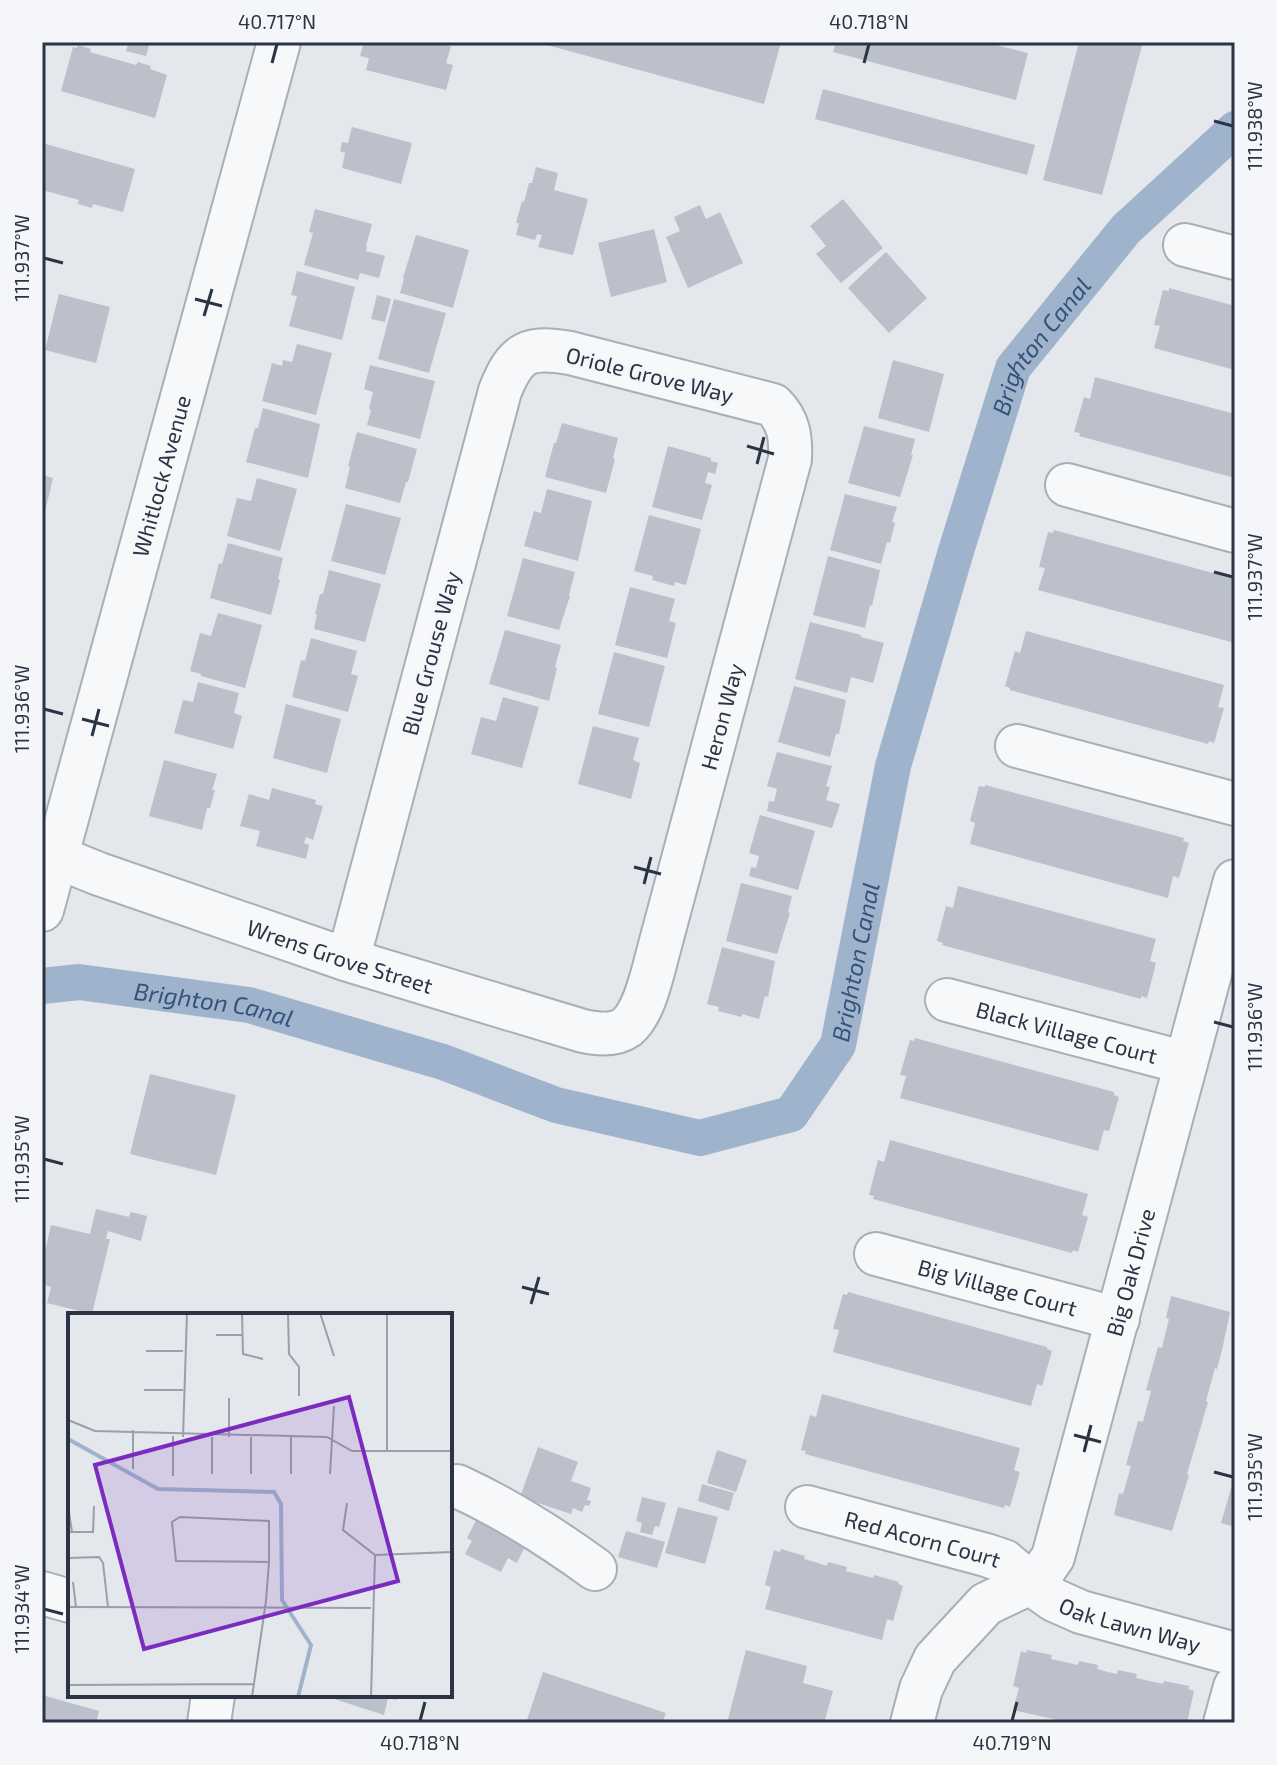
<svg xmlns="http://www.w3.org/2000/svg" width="1277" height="1765" viewBox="0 0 1277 1765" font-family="'Exo 2',sans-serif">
  <rect width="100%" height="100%" fill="#e4e7ec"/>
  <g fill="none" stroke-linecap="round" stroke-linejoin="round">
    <path stroke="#9fb4cc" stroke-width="36" id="s1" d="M42 986 79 982 249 1005 443 1062 556 1105 700 1138 791 1114 838 1045 893 766 956 551 1013 368 1126 229 1235 129"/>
  </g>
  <path fill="#bbc0ca" d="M129 42H150L146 56 126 51Z
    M364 42H434L451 46 446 63 453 65 446 90 366 70 369 58 360 56Z
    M536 42H781L764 104Z
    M836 42H984L1028 53 1016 100 833 52Z
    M1079 42H1143L1102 195 1043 180Z
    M78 45 91 49 90 52 136 65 138 62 151 66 150 69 167 75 155 118 61 91 73 47 77 48Z
    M823 89 1035 145 1027 175 815 119Z
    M352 127 412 143 401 184 342 168 345 153 340 151 342 142 348 143Z
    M42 143 135 169 123 212 93 204 92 208 78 204 79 200 42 190Z
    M536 167 558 173 554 190 588 199 573 255 538 247 542 235 537 234 535 240 516 235 519 223H516L522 201 524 202 529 183H532Z
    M843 199 883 248 841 283 816 254 826 246 810 226Z
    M700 205 706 219 720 212 743 263 688 288 666 237 680 231 674 217Z
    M315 209 372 224 366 246 367 247 366 251 385 256 379 278 360 273 358 280 304 265 313 233 309 232Z
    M654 229 667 282 611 297 598 243Z
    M416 235 469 250 453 308 400 293 404 279 403 278Z
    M886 252 927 298 889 333 848 288Z
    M297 271 355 287 342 340 289 326 297 296 291 295Z
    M1169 288 1235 306V370L1154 348 1160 326 1154 325 1163 290 1169 291Z
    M59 294 110 307 96 363 45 350Z
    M377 295 391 299 385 322 371 319Z
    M394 299 446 313 429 373 378 359Z
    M297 344 332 353 316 415 262 401 272 363 282 366 283 360 292 362Z
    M893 360 944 374 929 432 878 418Z
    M370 365 435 381 420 439 367 425 371 410 369 409 373 392 364 389Z
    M1095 377 1235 414V478L1079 436 1080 433 1074 432 1084 397 1090 399Z
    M263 408 320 424 308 478 246 462 255 428H258Z
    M562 423 618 438 613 458 615 459 606 493 545 477 554 443H556Z
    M864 426 915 439 911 455H913L900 497 848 483Z
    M357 432 417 449 408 482H406L400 503 345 488 350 467 348 466Z
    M668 446 711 458V461L718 463 715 474 708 472 705 483 712 485 702 520 652 507Z
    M42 475 53 478 43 520H42Z
    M257 478 297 489 280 551 227 536 237 498 251 501Z
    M547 489 592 501 578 561 524 546 534 511 541 513Z
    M845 494 897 507 892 522 895 523 890 543 887 542 881 564 830 550Z
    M346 504 401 518 385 575 331 561Z
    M649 515 701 529 686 585 675 582 674 586 652 580 653 576 634 571Z
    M1054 530 1235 579V643L1038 590 1045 568 1039 567 1048 532 1053 533Z
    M228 543 283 558 278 579 280 580 271 615 210 598 219 563 222 564Z
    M828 556 880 570 872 606 870 605 865 628 813 615Z
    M523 558 575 572 569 595 570 596 559 630 507 616Z
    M329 570 381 584 365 642 314 629 317 614H315L320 594H323Z
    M630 587 675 599 669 621 676 623 667 658 615 645Z
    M218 613 262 625 245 688 201 676V674L190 671 200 633 211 636Z
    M810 622 861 635V637L884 643 873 683 851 677 847 693 795 679Z
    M505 630 561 645 555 667 557 668 549 701 489 684Z
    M1026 631 1224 685 1218 707 1224 708 1214 743 1209 741 1208 744 1010 690V688L1005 686 1015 651 1020 653Z
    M311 638 357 651 351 674 358 676 348 712 292 697 301 660 305 661Z
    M614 652 665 666 649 727 598 714Z
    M198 682 239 693 234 713 242 716 233 749 174 733 183 700 193 702Z
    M794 686 846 700 839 734H836L830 757 778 742Z
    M503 697 539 707 522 768 471 754 481 717 496 721Z
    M286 704 341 719 327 773 273 758Z
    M593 726 639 738 633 760 640 763 631 799 578 784Z
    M777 752 832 766 826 786 830 787 826 800 840 804 832 828 767 811 769 801 774 802 777 789 767 786Z
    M164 760 217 774 212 790H215L210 808H207L202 830 149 816Z
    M985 785 1184 838 1183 841 1189 843 1179 878 1173 876 1168 898 970 844 975 823 970 821 979 786 985 787Z
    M272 788 316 800 315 804 323 806 313 840 306 837 304 843 309 845 306 859 256 846 260 831 240 826 249 794 269 800Z
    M760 815 815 831 798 890 749 876 751 867 756 868 759 856 749 853Z
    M741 883 792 896 788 912 790 913 777 954 726 941Z
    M958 886 1156 939 1150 961 1156 963 1147 998 1141 996V999L942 945 943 943 937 941 946 906 953 908Z
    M722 947 775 961 768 997 765 996 759 1019 742 1014V1017L718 1011 719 1007 707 1004Z
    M915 1038 1114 1092V1095L1119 1097 1109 1131 1104 1130 1098 1151 900 1098 906 1076 900 1075 910 1040 914 1041Z
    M150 1074 236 1095 216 1175 130 1154Z
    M890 1140 1088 1194 1082 1215 1088 1217 1078 1252 1073 1250 1072 1253 873 1199 874 1196 869 1195 878 1160 884 1162Z
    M96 1209 129 1217 131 1212 147 1216 141 1241 108 1231 106 1239H110L92 1314 47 1303 51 1287 42 1284V1264L51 1225 90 1234Z
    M848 1292 1047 1347V1349L1052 1351 1042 1386 1037 1384 1031 1406 833 1352 839 1330 833 1329 843 1294 847 1295Z
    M1171 1296 1230 1312 1222 1350 1217 1369 1215 1368 1206 1401 1208 1402 1187 1474 1189 1475 1172 1531 1114 1515 1119 1493 1123 1494 1131 1466 1126 1465 1138 1421 1143 1422 1151 1391 1146 1390 1158 1347 1162 1348 1165 1335 1169 1319 1166 1318Z
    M822 1394 1020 1448 1014 1470 1020 1472 1010 1507 1005 1505 1004 1508 805 1454 806 1451 801 1450 810 1415 816 1417Z
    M538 1447 578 1462 571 1481 591 1488 587 1500 591 1501 589 1506 585 1505 582 1512 573 1508 571 1514 520 1497Z
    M717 1450 747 1460 736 1492 707 1483Z
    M1234 1478H1235V1527L1221 1523Z
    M702 1484 734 1493 729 1511 698 1501Z
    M642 1497 666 1503 659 1527 655 1526 652 1535 640 1532 642 1523 636 1521Z
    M678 1507 718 1517 705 1564 665 1553Z
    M481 1511 530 1536 517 1563 508 1558 501 1572 465 1554 472 1541 467 1538Z
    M626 1531 665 1542 657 1568 618 1557Z
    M781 1549 805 1556 804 1559 818 1563 827 1566 828 1562 847 1567 846 1571 873 1578 874 1575 899 1582 898 1584 903 1586 893 1621 887 1619 882 1640 765 1609 771 1587 765 1585 774 1550 780 1552Z
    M746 1650 807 1666 803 1683 833 1691 824 1723H727Z
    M1027 1650 1052 1655 1051 1659 1078 1665 1079 1661 1098 1665 1097 1669 1108 1672 1117 1674 1118 1670 1137 1674 1136 1678 1163 1684 1164 1681 1189 1686 1188 1689 1194 1691 1187 1723H1071L1013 1710 1019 1688 1013 1686 1021 1651 1026 1653Z
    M543 1672 666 1713 662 1723H526Z
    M42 1695 99 1711 96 1723H42Z
    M397 1695 396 1700 388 1698 384 1715 325 1696Z"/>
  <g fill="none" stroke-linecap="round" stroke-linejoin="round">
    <defs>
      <g id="minor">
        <path d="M1185 245 1235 258"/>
        <path d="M1067 485 1235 531"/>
        <path d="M1017 746 1235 804"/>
        <path id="s2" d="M42 851 99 874 348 960 583 1031C597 1034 615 1036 627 1027 645 1012 653 971 659 949L790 459C791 437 789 421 773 405L570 353C528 346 516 351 500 391L348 960"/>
        <path id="s3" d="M42 910 279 42"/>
        <path id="s4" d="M947 1000 1186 1063"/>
        <path id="s5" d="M876 1254 1118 1319"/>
        <path d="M450 1487 457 1486C507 1509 551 1537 595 1569"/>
        <path id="s6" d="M807 1507 986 1555 1004 1561 1030 1583 1054 1600 1081 1612 1235 1654"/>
        <path d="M42 1593 70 1601"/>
        <path d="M209 1723 213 1695"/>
        <path id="s7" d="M912 1723 921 1689 935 1659 986 1604 1030 1583 1046 1567 1053 1557 1235 881"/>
        <path d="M1225 1723 1235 1687"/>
      </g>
    </defs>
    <use href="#minor" stroke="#a9aeb7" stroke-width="46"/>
    <use href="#minor" stroke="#f7f8fa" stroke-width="42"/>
  </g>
  <path fill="none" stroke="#2b3445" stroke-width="3" d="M272 63 277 44M864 63 869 44M1214 121 1233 126M44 258 63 263M195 299 222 306M204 316 212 289M747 446 774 454M757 464 764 437M1214 572 1233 577M44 709 63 714M82 719 109 726M92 736 99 709M634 867 661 874M644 884 651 857M1214 1022 1233 1027M44 1159 63 1164M522 1287 549 1294M531 1304 539 1277M1074 1435 1101 1442M1084 1452 1091 1425M1214 1472 1233 1477M44 1609 63 1614M420 1721 425 1702M1012 1721 1017 1702"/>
  <g text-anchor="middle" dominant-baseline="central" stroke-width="6" stroke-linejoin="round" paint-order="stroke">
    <g font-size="22" fill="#2b3445" stroke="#f4f6f9">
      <text transform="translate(650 374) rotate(14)">Oriole Grove Way</text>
      <text stroke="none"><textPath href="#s3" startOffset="450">Whitlock Avenue</textPath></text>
      <text transform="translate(430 653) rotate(-75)">Blue Grouse Way</text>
      <text stroke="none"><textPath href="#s2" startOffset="942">Heron Way</textPath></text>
      <text stroke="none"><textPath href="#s2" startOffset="316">Wrens Grove Street</textPath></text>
      <text stroke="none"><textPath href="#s4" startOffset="124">Black Village Court</textPath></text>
      <text stroke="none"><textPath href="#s7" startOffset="522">Big Oak Drive</textPath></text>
      <text stroke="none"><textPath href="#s5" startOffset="126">Big Village Court</textPath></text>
      <text stroke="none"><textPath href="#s6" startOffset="120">Red Acorn Court</textPath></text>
      <text stroke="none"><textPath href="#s6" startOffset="348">Oak Lawn Way</textPath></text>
    </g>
    <g font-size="24" font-style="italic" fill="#34527a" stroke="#f4f6f9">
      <text stroke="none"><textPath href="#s1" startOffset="1590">Brighton Canal</textPath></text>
      <text stroke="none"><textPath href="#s1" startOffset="942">Brighton Canal</textPath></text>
      <text stroke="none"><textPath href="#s1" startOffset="174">Brighton Canal</textPath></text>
    </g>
  </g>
  <g transform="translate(68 1313)">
    <rect width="384" height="384" fill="#e4e7ec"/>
    <path fill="none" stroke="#9fb4cc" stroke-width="4" d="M0 126 90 176 206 179 213 191 214 287 243 332 230 384"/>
    <path fill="none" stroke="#9a9fa9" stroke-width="2" d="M174 0 175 41 195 46M220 0 221 41 231 54V83M252 0 266 43M148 22H174M78 38H115M76 77H115M0 107 27 118 259 124 284 138H384M65 117V156M115 124 119 0M144 124V161M161 124V85M183 124V161M319 138V0M223 161V124M262 161 266 93M105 163V123M279 190 275 217 307 242M0 193 4 219M0 219H25L26 193M307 242 384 239M0 245 31 244 35 250 40 294M5 269 8 294M0 294 303 295M0 372 186 371M184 384 198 288 201 249V208L112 204 104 209 108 248 201 249M303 384 307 242"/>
    <path fill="#7b2cbf" fill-opacity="0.15" stroke="#7b2cbf" stroke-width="4" d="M281 84 330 268 76 336 27 152Z"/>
    <rect width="384" height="384" fill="none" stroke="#2b3445" stroke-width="4"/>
  </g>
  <rect width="1277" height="1765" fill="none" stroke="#f4f6f9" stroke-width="88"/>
  <rect x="44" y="44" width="1189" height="1677" fill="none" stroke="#2b3445" stroke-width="3"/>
  <g font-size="20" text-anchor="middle" fill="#2b3445">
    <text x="277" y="29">40.717°N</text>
    <text x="869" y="29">40.718°N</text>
    <text transform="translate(1255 126) rotate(-90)" y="7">111.938°W</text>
    <text transform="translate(22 258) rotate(-90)" y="7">111.937°W</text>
    <text transform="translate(1255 577) rotate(-90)" y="7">111.937°W</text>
    <text transform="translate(22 709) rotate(-90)" y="7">111.936°W</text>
    <text transform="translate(1255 1027) rotate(-90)" y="7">111.936°W</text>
    <text transform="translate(22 1159) rotate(-90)" y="7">111.935°W</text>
    <text transform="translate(1255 1477) rotate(-90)" y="7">111.935°W</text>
    <text transform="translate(22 1609) rotate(-90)" y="7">111.934°W</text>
    <text x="420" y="1750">40.718°N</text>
    <text x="1012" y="1750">40.719°N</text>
  </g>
</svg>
